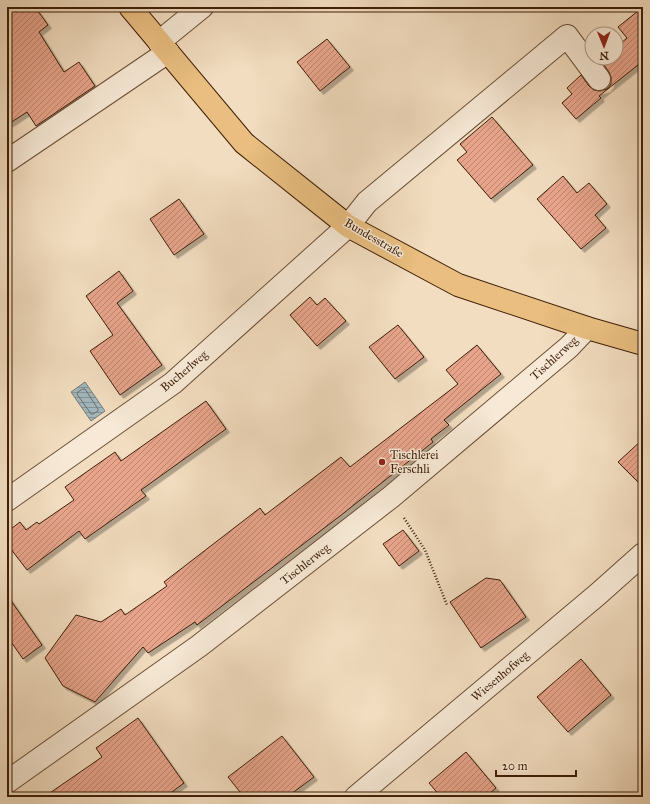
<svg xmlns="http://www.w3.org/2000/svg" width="650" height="804" viewBox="0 0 650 804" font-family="'IM FELL Great Primer',serif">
  <defs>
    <pattern id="water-rules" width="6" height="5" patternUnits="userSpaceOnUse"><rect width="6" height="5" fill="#a1b8be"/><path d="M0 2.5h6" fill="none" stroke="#859598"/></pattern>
    <pattern id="building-hatch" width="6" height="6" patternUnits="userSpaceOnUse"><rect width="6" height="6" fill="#e7a48b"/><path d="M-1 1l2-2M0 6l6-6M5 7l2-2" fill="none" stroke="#bd8570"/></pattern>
    <filter id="shadow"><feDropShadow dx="3.5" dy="3.5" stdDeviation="0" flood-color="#0004"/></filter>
  </defs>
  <rect width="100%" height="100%" fill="#f2ddc0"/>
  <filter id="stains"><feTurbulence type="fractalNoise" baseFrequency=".005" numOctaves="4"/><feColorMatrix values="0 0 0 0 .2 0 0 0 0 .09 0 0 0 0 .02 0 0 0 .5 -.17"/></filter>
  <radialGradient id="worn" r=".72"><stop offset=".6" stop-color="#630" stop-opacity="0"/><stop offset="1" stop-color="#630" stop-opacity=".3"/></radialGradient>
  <path fill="url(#water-rules)" stroke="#797b75" d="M85 382 105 411 91 421 71 392Z"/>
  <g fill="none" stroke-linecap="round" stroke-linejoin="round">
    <path stroke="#706c63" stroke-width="1" d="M83 389H85L98 409V411L93 414H91L77 394 78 392Z"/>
  </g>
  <path fill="url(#building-hatch)" stroke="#3e1f08" filter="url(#shadow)" d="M17 7H35L48 25 39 32 64 72 79 62 95 86 36 126 27 112 7 125V14Z
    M643 7V61L599 96 601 98 576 119 562 103 572 94 567 88 581 75 589 86 594 90 600 91 607 89 611 84V77L609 72 599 58H616V47L627 38 618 27Z
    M327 39 350 67 320 91 297 62Z
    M492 117 533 165 491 199 457 160 467 152 460 144Z
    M563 176 577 193 589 183 607 204 595 215 606 228 581 249 537 199Z
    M179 199 204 234 174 255 150 219Z
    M119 271 133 291 117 303 162 365 120 395 90 351 113 335 86 296Z
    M310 297 317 305 325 298 346 321 317 346 290 315Z
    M398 325 424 357 395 379 369 347Z
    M477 345 501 374 444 420 449 425 431 439 433 442 340 516 197 625 195 622 148 653 143 647 95 702 63 686 45 658 76 615 101 622 121 609 125 615 167 586 164 582 260 508 265 515 341 457 350 467 458 384 446 370Z
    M206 401 226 429 141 490 146 496 85 539 79 531 27 570 7 544V532L20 522 26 530 37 522 39 524 74 500 65 487 115 452 121 461Z
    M643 439V487L618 462Z
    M403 530 419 551 399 566 383 544Z
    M486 578 500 580 526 617 481 648 450 602Z
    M7 595 42 645 23 659 7 636Z
    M581 659 611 695 568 732 537 697Z
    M138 718 184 783 165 797H44L102 757 96 748Z
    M282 736 314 777 287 797H244L228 777Z
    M466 752 496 788 485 797H441L429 783Z"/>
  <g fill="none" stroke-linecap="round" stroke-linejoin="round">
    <defs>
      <path id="minor" d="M159 42 202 7
        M7 161 168 52
        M7 500 173 383 348 226 367 202 567 36 599 79
        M7 782 199 646 391 497 569 347 587 328
        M356 797 597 595 643 554"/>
      <path id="major" d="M130 7 244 143 348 226 458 285 587 328 643 344"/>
    </defs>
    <use href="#minor" stroke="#6b4e36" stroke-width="24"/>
    <use href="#major" stroke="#3e1f08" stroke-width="24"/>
    <path stroke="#3e1f08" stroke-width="2.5" stroke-dasharray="1 2" stroke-linecap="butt" d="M404 518 425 550 447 605"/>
    <use href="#minor" stroke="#f7e9d6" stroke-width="22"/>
    <use href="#major" stroke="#e9be80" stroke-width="22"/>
  </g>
  <circle fill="#8f2418" stroke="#f7e9d6" stroke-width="1.5" cx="382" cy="462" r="4"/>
  <g text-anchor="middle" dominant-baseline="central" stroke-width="3" stroke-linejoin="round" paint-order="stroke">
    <g font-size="12" fill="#3e1f08" stroke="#f7e9d6">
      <text transform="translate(374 238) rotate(30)">Bundesstraße</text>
      <text transform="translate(554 358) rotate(-42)">Tischlerweg</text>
      <text transform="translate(184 371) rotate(-40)">Bucherlweg</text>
      <text transform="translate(305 564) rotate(-38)">Tischlerweg</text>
      <text transform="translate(500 676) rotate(-40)">Wiesenhofweg</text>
    </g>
    <g font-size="12" fill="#3e1f08" stroke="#f7e9d6" text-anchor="start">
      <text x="390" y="455">Tischlerei<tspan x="390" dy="14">Ferschli</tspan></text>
    </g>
  </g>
  <rect width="650" height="804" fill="none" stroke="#f2ddc0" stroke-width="24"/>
  <rect x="8" y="8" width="634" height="788" fill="none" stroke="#3e1f08" stroke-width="2"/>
  <rect x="12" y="12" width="626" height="780" fill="none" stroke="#3e1f08"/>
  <g transform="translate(604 46) rotate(179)"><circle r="19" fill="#f7e9d6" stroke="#ad9884"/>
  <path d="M0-3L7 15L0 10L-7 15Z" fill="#8f2418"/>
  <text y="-6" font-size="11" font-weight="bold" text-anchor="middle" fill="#3e1f08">N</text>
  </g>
  <path d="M496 770v6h80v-6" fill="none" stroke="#3e1f08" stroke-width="2"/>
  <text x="502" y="770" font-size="12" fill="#3e1f08" stroke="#f7e9d6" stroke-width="3" paint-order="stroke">20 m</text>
  <rect width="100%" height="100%" filter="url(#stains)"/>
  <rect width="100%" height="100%" fill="url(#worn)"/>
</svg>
